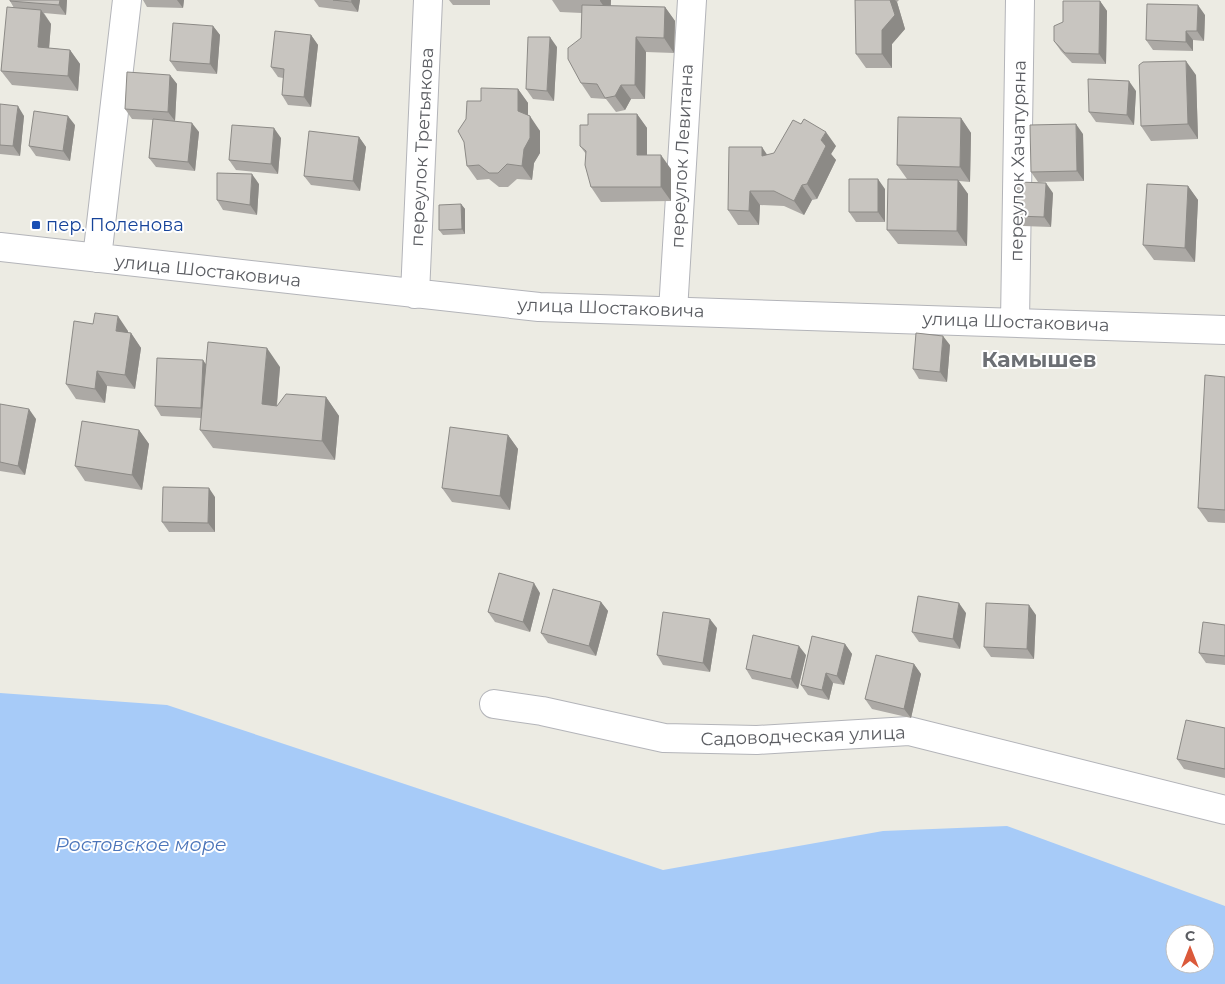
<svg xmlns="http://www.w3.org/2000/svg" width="1225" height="984" viewBox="0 0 1225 984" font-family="Montserrat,sans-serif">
  <rect width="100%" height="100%" fill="#ecebe3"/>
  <path fill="#a7cbf8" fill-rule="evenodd" d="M0 693 167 705 663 870 883 831 1007 826 1225 906V984H0ZM1175 934H1205V964H1175Z"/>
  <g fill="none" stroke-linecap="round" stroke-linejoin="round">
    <defs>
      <path id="minor" d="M0 247 539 307 1225 330
        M97 258 127 0
        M415 294 428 0
        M673 311 692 0
        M1015 322 1020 0
        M494 704 542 711 664 738 757 740 909 731 1225 810"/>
    </defs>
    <use href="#minor" stroke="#b3b4b9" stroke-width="30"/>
    <use href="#minor" stroke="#fff" stroke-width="28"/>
  </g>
  <path fill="#aca9a5" d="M10 0H67L66 15 44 13 51 24 49 48 70 50 80 64 78 91 12 85 1 71 14 8 10 1Z
    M143 0H184L183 8 147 7Z
    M314 0H360L358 12 319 7Z
    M449 0H490V5H453Z
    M552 0H611V6L665 7 675 21 674 53 646 52 645 99H631L625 110 616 112 606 99 591 98 581 83 582 13 560 12Z
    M855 0H899L897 2 905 29 892 44V68H866L856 54Z
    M1100 1 1107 11 1106 64 1072 63 1061 51 1054 41Z
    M1205 15 1204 41 1193 40V51L1153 50 1146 40Z
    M213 26 220 35 217 74 177 71 170 61Z
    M311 35 318 45 311 107 288 105 282 95 283 78 278 77 271 67Z
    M557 47 554 101 533 99 526 89Z
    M170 75 177 84 175 121 199 132 195 171 156 167 149 158 153 120 132 119 125 109Z
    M1196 75 1198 139 1151 141 1141 126Z
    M518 89 528 103V116L540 131V153L534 163 532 180 517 179 508 187H499L489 179 477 180 467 166 481 101Z
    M1136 91 1134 125 1096 122 1089 112Z
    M0 104 24 116 20 156 0 154Z
    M637 114 647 128V155L671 169V201L601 202 591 187 586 154 580 146 588 125Z
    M961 118 971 133 970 182 959 181 968 194 967 246 898 244 887 230 907 179 897 165Z
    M75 125 70 161 36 156 29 146Z
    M1083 134 1084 181 1038 182 1031 172Z
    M359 137 366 147 360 191 311 185 304 176Z
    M281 138 278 174 236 170 229 160Z
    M836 146 831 154 836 160 817 199 812 200 804 215 784 206 760 205 759 225H738L728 210 767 155Z
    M259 184 257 215 223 210 217 200Z
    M1188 186 1198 200 1195 262 1154 260 1143 245Z
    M885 189V222H856L849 212Z
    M1053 193 1051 227 1023 226 1016 216Z
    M461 204 465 209V234L443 235 439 230Z
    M93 324 128 331V333H131L141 348 135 389 107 386 105 403 76 399 66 384Z
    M950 345 947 382 919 379 913 369Z
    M206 364 280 367 277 406 326 397 339 416 335 460 213 448 200 430 201 418 161 416 155 406Z
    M1225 377V523L1208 522 1198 508Z
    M0 404 36 419 25 475 0 471Z
    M139 430 149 444 142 490 85 481 75 466Z
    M508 435 518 449 510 510 452 502 442 488Z
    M215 497V532H169L162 522Z
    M540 593 530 632 495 622 488 612Z
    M601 602 608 611 596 656 548 643 541 633Z
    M966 613 960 649 919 642 912 632Z
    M1036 615 1034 659 991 657 984 647Z
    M1225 625V665L1206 663 1199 653Z
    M717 628 710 672 663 665 657 655Z
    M845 644 852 654 844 685 833 683 829 700 808 695 801 685Z
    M806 655 798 689 752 679 746 669Z
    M914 664 921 674 911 718 872 709 865 699Z
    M1225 728V778L1184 769 1177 759Z"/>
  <path fill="#8c8a86" d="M60 0H67L66 15 59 5Z
    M177 0H184L183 8Z
    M352 0H360L358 12 351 2Z
    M600 0H611L610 15 600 1Z
    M890 0H895L897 2 905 29 892 44V68L882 54V30Z
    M1100 1 1107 11 1106 64 1099 54Z
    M1198 5 1205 15 1204 41 1197 31Z
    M665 7 675 21 674 53 664 38Z
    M41 10 51 24 48 61 38 47Z
    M213 26 220 35 217 74 210 64Z
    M1186 31 1193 40V51L1186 42Z
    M311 35 318 45 311 107 304 97Z
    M550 37 557 47 554 101 547 91Z
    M636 37 646 52 645 99 635 85Z
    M70 50 80 64 78 91 68 76Z
    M1186 61 1196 75 1198 139 1188 124Z
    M170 75 177 84 175 121 168 112Z
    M1129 81 1136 91 1134 125 1127 115Z
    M621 85 631 99 625 110 615 96Z
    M518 89 528 103V126L518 111Z
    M18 106 24 116 20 156 13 146Z
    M637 114 647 128V169L637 155Z
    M68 116 75 125 70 161 63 151Z
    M530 116 540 131V153L534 163 532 180 522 166 524 149Z
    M961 118 971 133 970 182 960 167Z
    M192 123 199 132 195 171 188 162Z
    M1076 124 1083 134 1084 181 1077 171Z
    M274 128 281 138 278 174 271 164Z
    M826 132 836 146 831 154 836 160 817 199 807 184 821 140Z
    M359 137 366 147 360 191 353 181Z
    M762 147 772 162 762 156Z
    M661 155 671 169V201L661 187Z
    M252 174 259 184 257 215 250 205Z
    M878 179 885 189V222L878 212Z
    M958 180 968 194 967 246 957 231Z
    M1046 183 1053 193 1051 227 1044 217Z
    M802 185 812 200 804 215 794 201Z
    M1188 186 1198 200 1195 262 1185 248Z
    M750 191 760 205 759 225 749 211Z
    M461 204 465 209V234L462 229Z
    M118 316 128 331 126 346 116 331Z
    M131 333 141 348 135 389 125 375Z
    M943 336 950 345 947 382 940 372Z
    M267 348 280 367 275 423 262 404Z
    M203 360 210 370 207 418 201 408Z
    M97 371 107 386 105 403 95 389Z
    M326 397 339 416 335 460 322 441Z
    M29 409 36 419 25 475 18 466Z
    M139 430 149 444 142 490 132 475Z
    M508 435 518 449 510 510 500 496Z
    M209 488 215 497V532L208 523Z
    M534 583 540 593 530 632 523 622Z
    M601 602 608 611 596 656 589 646Z
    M959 603 966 613 960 649 953 639Z
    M1029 605 1036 615 1034 659 1027 649Z
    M710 619 717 628 710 672 703 663Z
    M845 644 852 654 844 685 837 676Z
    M799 646 806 655 798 689 791 679Z
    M914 664 921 674 911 718 904 709Z
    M826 673 833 683 829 700 822 690Z"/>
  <path fill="#c8c5c0" stroke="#8c8a86" d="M10 0H60L59 5 10 1Z
    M333 0H352L351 2Z
    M855 0H890L895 15 882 30V54H856Z
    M1063 1H1100L1099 54 1065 53 1054 41V26L1063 22Z
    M1147 4 1198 5 1197 31H1186V42L1146 40Z
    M582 5 665 7 664 38 636 37 635 85H621L615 96 605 98 597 84 581 83 568 59V48L581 38Z
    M7 7 41 10 38 47 70 50 68 76 1 71Z
    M173 23 213 26 210 64 170 61Z
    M275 31 311 35 304 97 282 95 284 69 271 67Z
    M528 37H550L547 91 526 89Z
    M1186 61 1188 124 1141 126 1139 65 1143 62Z
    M127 72 170 75 168 112 125 109Z
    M1088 79 1129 81 1127 115 1089 112Z
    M481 88 518 89V111L530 116V138L524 149 522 166 507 164 498 173H489L479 165 467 166 464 142 458 131 466 119 467 101H481Z
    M0 104 18 106 13 146 0 145Z
    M34 111 68 116 63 151 29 146Z
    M588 114H637V155H661V187H591L585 165 586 151 580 146V125H588Z
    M898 117 961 118 960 167 897 165Z
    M153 119 192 123 188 162 149 158Z
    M804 119 826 132 821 140 826 146 807 184 802 185 794 201 774 191H750L749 211 728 210 729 147H762V156L774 153 793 120 801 124Z
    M1076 124 1077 171 1031 172 1030 125Z
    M232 125 274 128 271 164 229 160Z
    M309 131 359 137 353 181 304 176Z
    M217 173 252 174 250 205 217 200Z
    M849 179H878V212H849Z
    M888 179 958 180 957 231 887 230Z
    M1018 182 1046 183 1044 217 1016 216Z
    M1147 184 1188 186 1185 248 1143 245Z
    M461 204 462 229 439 230V205Z
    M95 313 118 316 116 331 131 333 125 375 97 371 95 389 66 384 74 321 93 324Z
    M916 333 943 336 940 372 913 369Z
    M208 342 267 348 262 404 277 406 286 394 326 397 322 441 200 430Z
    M157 358 203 360 201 408 155 406Z
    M1205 375 1225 377V510L1198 508Z
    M0 404 29 409 18 466 0 462Z
    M82 421 139 430 132 475 75 466Z
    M450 427 508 435 500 496 442 488Z
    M163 487 209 488 208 523 162 522Z
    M499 573 534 583 523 622 488 612Z
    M553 589 601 602 589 646 541 633Z
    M918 596 959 603 953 639 912 632Z
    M986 603 1029 605 1027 649 984 647Z
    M663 612 710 619 703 663 657 655Z
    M1203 622 1225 625V656L1199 653Z
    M753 635 799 646 791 679 746 669Z
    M812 636 845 644 837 676 826 673 822 690 801 685Z
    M876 655 914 664 904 709 865 699Z
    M1186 720 1225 728V769L1177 759Z"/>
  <rect fill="#1a4fb4" stroke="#fff" stroke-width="2" x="31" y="220" width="10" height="10" rx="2.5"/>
  <g text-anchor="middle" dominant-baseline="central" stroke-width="4" stroke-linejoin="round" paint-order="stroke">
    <g font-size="18" fill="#5b5d62" stroke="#fff">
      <text transform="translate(422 147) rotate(-87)">переулок Третьякова</text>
      <text transform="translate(682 156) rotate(-87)">переулок Левитана</text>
      <text transform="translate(1018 161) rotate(-89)">переулок Хачатуряна</text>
      <text transform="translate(208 271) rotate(6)">улица Шостаковича</text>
      <text transform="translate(611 308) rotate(2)">улица Шостаковича</text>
      <text transform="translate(1016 322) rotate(2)">улица Шостаковича</text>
      <text transform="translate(803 736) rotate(-2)">Садоводческая улица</text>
    </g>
    <g font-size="18" fill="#164399" stroke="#fff" text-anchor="start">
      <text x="46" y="225">пер. Поленова</text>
    </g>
    <g font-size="19" font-style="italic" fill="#4c75b9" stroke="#fff">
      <text x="141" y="844">Ростовское море</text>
    </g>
    <g font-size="22" font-weight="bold" fill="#6c6f74" stroke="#fff">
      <text x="1039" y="359">Камышев</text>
    </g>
  </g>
  <g transform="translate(1190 949)"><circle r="24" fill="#ffffff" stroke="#bdbec0"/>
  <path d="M0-4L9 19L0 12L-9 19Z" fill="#db593a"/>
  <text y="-8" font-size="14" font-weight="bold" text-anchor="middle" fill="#5b5d62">С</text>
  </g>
</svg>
